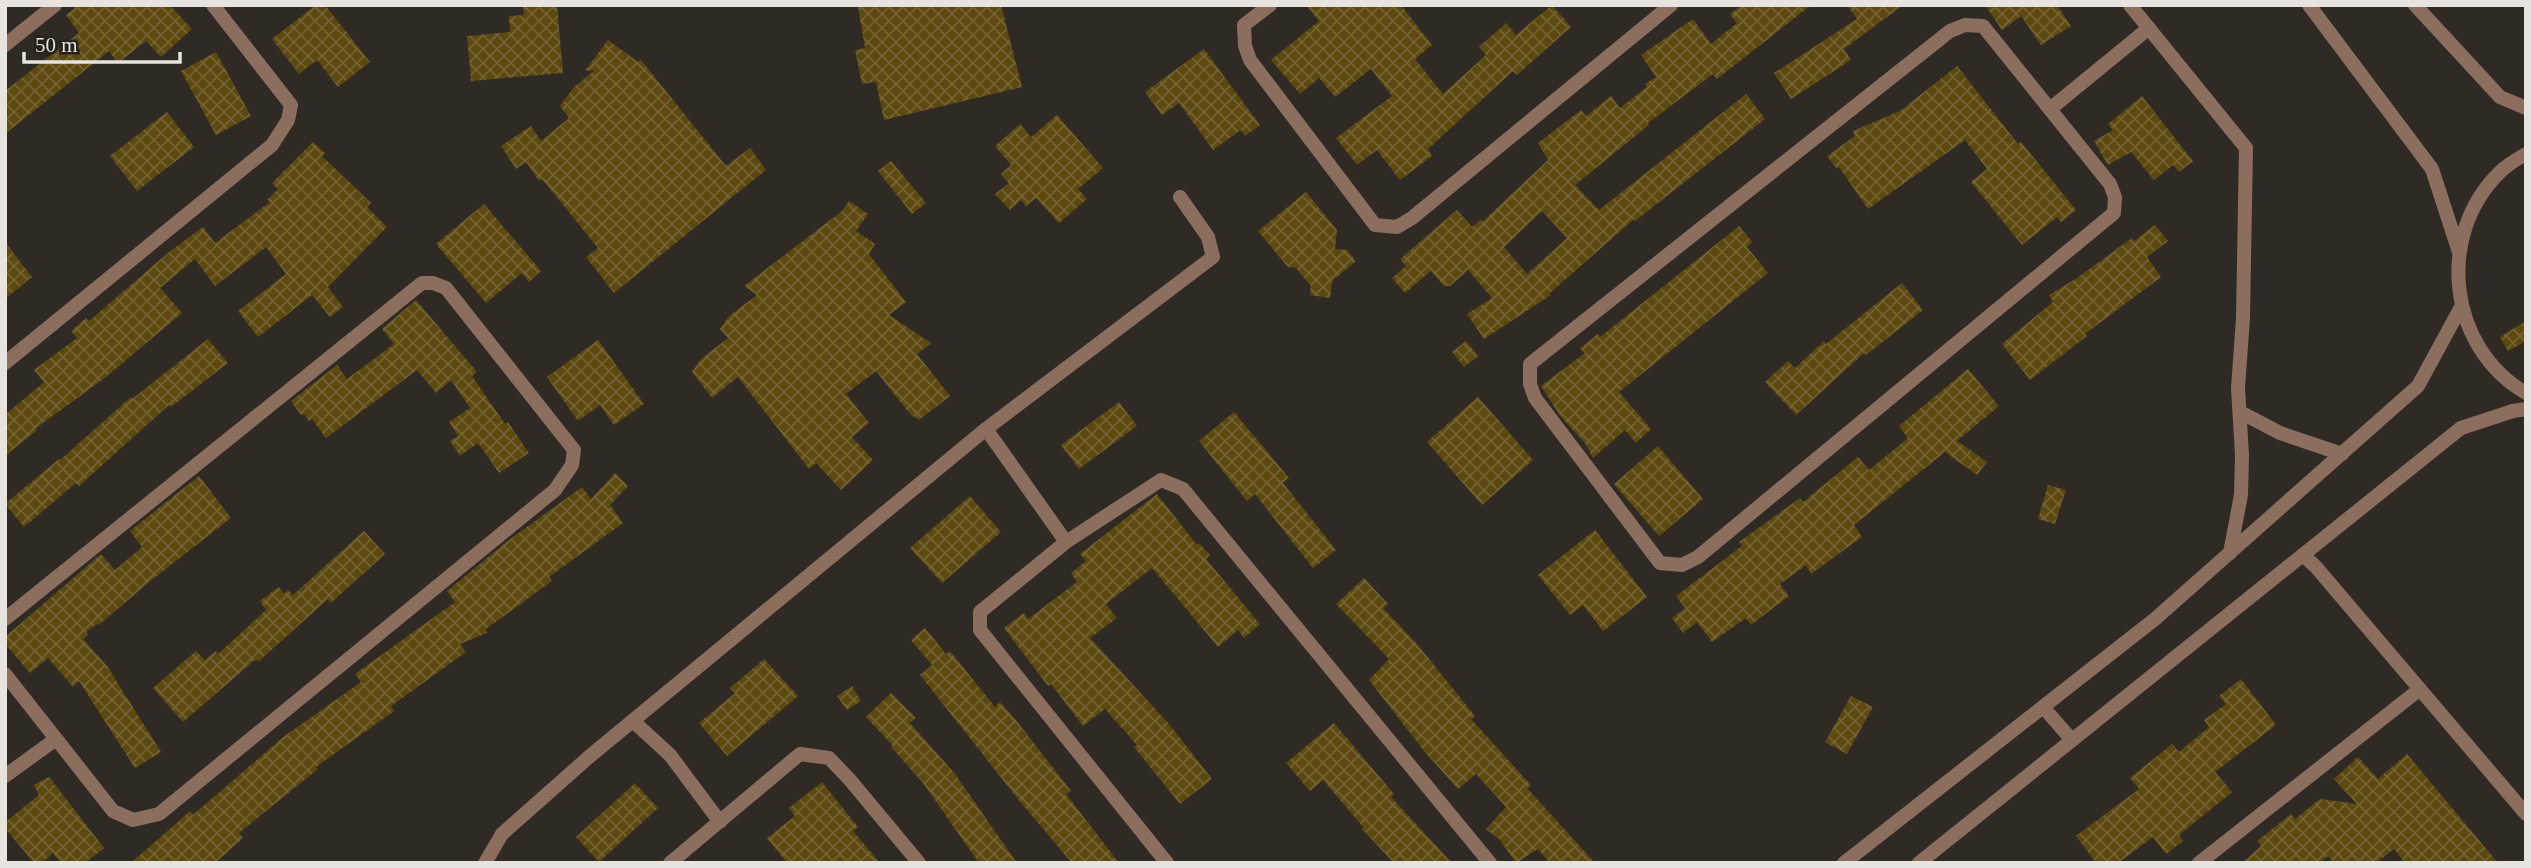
<svg xmlns="http://www.w3.org/2000/svg" width="2531" height="868" viewBox="0 0 2531 868" font-family="Georgia,serif">
  <defs>
    <pattern id="building-cross-hatch" width="8" height="8" patternUnits="userSpaceOnUse" patternTransform="scale(1.75)"><rect width="8" height="8" fill="#5c490f"/><path d="M0 0l8 8M0 8l8-8" fill="none" stroke="#736332"/></pattern>
  </defs>
  <rect width="100%" height="100%" fill="#302a25"/>
  <path fill="url(#building-cross-hatch)" fill-rule="evenodd" d="M78 5H170L192 29 161 57 146 41 118 63 109 51 5 134V91L79 33 66 15Z
    M316 5H325L370 62 338 87 317 60 299 74 272 39Z
    M523 5H557L563 73 471 81 467 36 510 32 509 16 524 15Z
    M870 5H1001L1022 87 884 120 876 82 862 84 855 50 865 48 858 7Z
    M1306 5H1401L1432 45 1415 59 1443 94 1486 55 1479 47 1506 23 1516 35 1552 5 1571 27 1517 75 1513 71 1428 149 1432 156 1400 180 1377 150 1357 165 1336 138 1392 96 1371 69 1335 97 1319 78 1300 94 1271 60 1319 21Z
    M1742 5H1811L1717 79 1713 74 1648 123 1649 125 1575 185 1599 210 1746 94 1765 119 1635 221 1634 219 1550 293 1551 295 1484 339 1467 314 1492 298 1468 270 1450 286H1444L1431 271 1405 293 1392 278 1406 266 1400 259 1457 210 1472 227 1480 220 1482 222 1548 160 1538 143 1581 110 1586 116 1611 96 1620 108 1647 87 1645 84 1656 77 1641 55 1693 19 1711 44 1737 23 1730 14ZM1542 211 1567 238 1527 274 1504 247Z
    M1847 5H1903L1844 49 1851 60 1791 99 1774 73 1857 19Z
    M1985 5H2057L2071 26 2041 45 2021 16 2002 30Z
    M608 40 638 62 641 60 726 166 750 148 766 170 614 293 586 257 598 248 542 179 539 181 526 162 516 169 501 146 531 126 541 141 569 118 560 106 574 87 595 70 585 71Z
    M1204 49 1260 125 1245 136 1241 130 1213 150 1179 103 1162 115 1145 92Z
    M216 52 251 116 216 135 181 71Z
    M1957 66 2018 144 2021 142 2076 210 2061 222 2057 217 2022 245 1971 182 1987 169 1965 140 1868 209 1839 167 1837 169 1827 156 1855 136 1853 131 1900 111Z
    M2142 96 2193 161 2179 172 2173 165 2154 180 2131 152 2108 165 2094 141 2113 130 2108 124Z
    M167 112 194 147 137 191 110 156Z
    M1057 115 1103 168 1078 189 1087 199 1059 223 1036 198 1026 206 1021 200 1010 210 995 194 1009 183 1001 174 1011 165 995 146 1020 124 1031 137Z
    M313 142 325 153 322 156 371 203 367 207 387 227 328 287 343 307 330 317 312 295 258 337 238 311 286 274 266 247 215 286 195 259 160 288 182 313 106 377 35 429 37 430 5 456V415L44 382 34 370 77 338 71 331 86 318 89 321 169 252 203 227 215 243 270 202 267 200 278 189 272 183Z
    M891 161 926 203 912 214 878 171Z
    M1306 192 1337 230 1335 249 1347 250 1356 261 1332 281 1330 298 1310 295 1311 286 1296 268 1288 267 1258 231Z
    M849 201 868 214 856 231 875 244 869 254 906 302 889 315 931 343 917 354 950 396 919 420 910 414 876 371 846 394 869 423 852 437 873 460 841 490 816 463 809 469 738 377 712 398 692 372 701 359 728 338 720 329 729 316 757 295 744 286 842 211Z
    M484 204 541 271 529 282 522 273 486 303 436 244Z
    M2155 225 2168 241 2147 257 2161 277 2085 334 2087 336 2030 380 2002 344 2053 302 2049 295 2077 278 2132 238 2134 241Z
    M1739 226 1752 242 1747 247 1768 273 1619 392 1651 429 1636 443 1625 430 1593 458 1585 443 1561 417 1541 386 1585 353 1580 348 1598 334 1600 337Z
    M5 242 32 277 5 299Z
    M1902 283 1923 310 1866 355 1864 353 1796 415 1765 382 1788 361 1795 368 1824 341 1826 344Z
    M416 300 477 372 472 376 505 424 508 422 529 453 499 473 478 443 460 456 450 441 458 436 449 422 470 408 451 380 436 393 417 370 326 438 312 419 309 421 304 414 301 415 291 401 337 365 347 379 394 344 382 329Z
    M2526 321V341L2508 351 2500 337Z
    M208 339 228 363 171 407 169 405 79 486 76 483 24 527 5 504 59 459 60 460 131 397 132 399Z
    M598 340 644 404 614 425 600 405 578 421 547 377Z
    M1466 341 1478 356 1464 367 1452 352Z
    M1968 369 1999 406 1957 441 1987 462 1977 475 1945 452 1854 525 1862 537 1811 574 1806 565 1780 584 1789 596 1751 625 1746 618 1712 642 1697 622 1683 633 1672 618 1685 608 1676 596 1742 546 1739 542 1800 498 1803 502 1858 457 1869 470 1908 438 1899 426Z
    M1478 397 1533 460 1482 505 1427 442Z
    M1119 402 1137 426 1079 469 1061 445Z
    M1234 412 1289 478 1283 483 1336 550 1313 568 1255 494 1247 501 1199 441Z
    M1658 446 1703 499 1659 536 1614 484Z
    M615 473 628 486 610 505 623 523 549 577 552 581 486 629 487 633 460 644 466 652 391 706 394 711 316 767 318 769 239 833 243 838 215 863H131L190 811 193 815 282 738 361 682 355 674 455 602 447 591 509 540 582 487 591 499Z
    M199 476 231 518 149 582 99 625 97 624 86 632 88 635 83 639 107 666 161 752 135 768 79 681 73 687 48 658 30 673 5 644V637L101 554 115 570 142 547 130 531Z
    M2048 485 2066 490 2055 524 2038 519Z
    M1157 494 1197 545 1199 543 1210 555 1206 559 1260 624 1244 638 1238 630 1218 647 1152 568 1106 604 1117 618 1090 638 1169 724 1212 779 1180 804 1134 747 1137 745 1105 709 1083 726 1051 684 1048 686 1004 628 1024 613 1028 619 1077 582 1071 573 1086 561 1080 554Z
    M970 496 1001 532 942 583 910 548Z
    M1595 530 1647 597 1603 631 1583 605 1570 615 1538 575Z
    M364 531 385 554 331 603 328 599 258 662 256 659 183 722 153 688 196 651 205 660 216 651 218 654 266 610 260 601 279 587 284 594 288 590 293 595Z
    M1364 578 1388 604 1383 608 1417 644 1475 716 1471 719 1531 785 1527 788 1595 863H1550L1538 849 1516 863 1500 840 1486 829 1506 807 1476 774 1458 789 1424 751 1369 680 1389 659 1336 604Z
    M925 628 946 654 950 651 995 707 1000 702 1015 719 1071 791 1066 794 1119 863H1072L1022 804 920 675 932 665 911 640Z
    M764 659 798 696 727 756 699 723 735 693 730 688Z
    M2241 679 2276 725 2215 772 2232 792 2179 835 2183 841 2166 854 2153 837 2118 863H2096L2076 836 2139 789 2130 778 2172 744 2179 752 2209 727 2204 720 2226 704 2219 696Z
    M852 686 861 701 847 710 837 696Z
    M891 693 916 718 910 723 955 774 1017 863H979L923 783 891 747 893 746 866 717Z
    M1851 696 1873 707 1847 754 1825 742Z
    M1334 723 1394 794 1391 797 1452 863H1394L1362 829 1363 827 1323 780 1310 791 1286 763Z
    M2407 754 2498 863H2405L2394 849 2376 863H2334L2328 856 2319 863H2242L2261 846 2257 841 2291 814 2295 819 2320 799 2357 804 2334 779 2358 757 2378 779Z
    M49 777 104 848 85 863H61L53 853 42 863H34L5 828V822L39 795 34 785Z
    M822 782 858 827 853 831 880 863H787L767 838 795 816 789 808Z
    M635 783 658 808 599 862 576 837Z"/>
  <g fill="none" stroke-linecap="round" stroke-linejoin="round">
    <path stroke="#8b6e5e" stroke-width="14" d="M1270 5 1244 25 1245 46 1250 60 1375 225 1397 227 1412 218 1671 5
      M2130 5 2246 148 2243 318 2238 388 2242 455 2241 495 2230 553
      M1965 25 1983 26 2110 184 2115 197 2114 213 1698 557 1682 565 1660 563 1535 398 1530 384V364L1950 31Z
      M5 45 55 5
      M2050 109 2149 28
      M5 363 272 145 288 120 291 105 213 5
      M2240 412 2280 433 2342 454
      M986 429 1066 542
      M2303 555 2316 567 2526 814
      M5 619 422 283H433L446 288 574 450 572 465 555 490 159 814 133 820 113 811 5 674
      M634 722 670 755 720 822
      M5 776 56 739
      M485 863 502 834 590 756 986 429 1213 257 1208 237 1180 197
      M670 863 800 754 829 758 850 780 919 863
      M1167 863 980 630V612L1066 542 1161 480 1183 489 1490 863
      M2199 863 2420 689"/>
    <path stroke="#8b6e5e" stroke-width="14" d="M2309 5 2432 169 2459 252
      M2415 5 2500 97 2526 108
      M2526 154C2517 159 2507 165 2500 172 2435 235 2448 348 2526 393
      M2043 707 2072 740
      M1844 863 2155 619 2418 386 2461 307
      M1919 863 2461 428 2513 411 2526 409"/>
  </g>
  <rect width="2531" height="868" fill="none" stroke="#e7e3df" stroke-width="14"/>
  <path d="M24 52v10h156v-10" fill="none" stroke="#e7e3df" stroke-width="3.5"/>
  <text x="35" y="52" font-size="21" fill="#e7e3df" stroke="#26211b" stroke-width="5" paint-order="stroke">50 m</text>
</svg>
